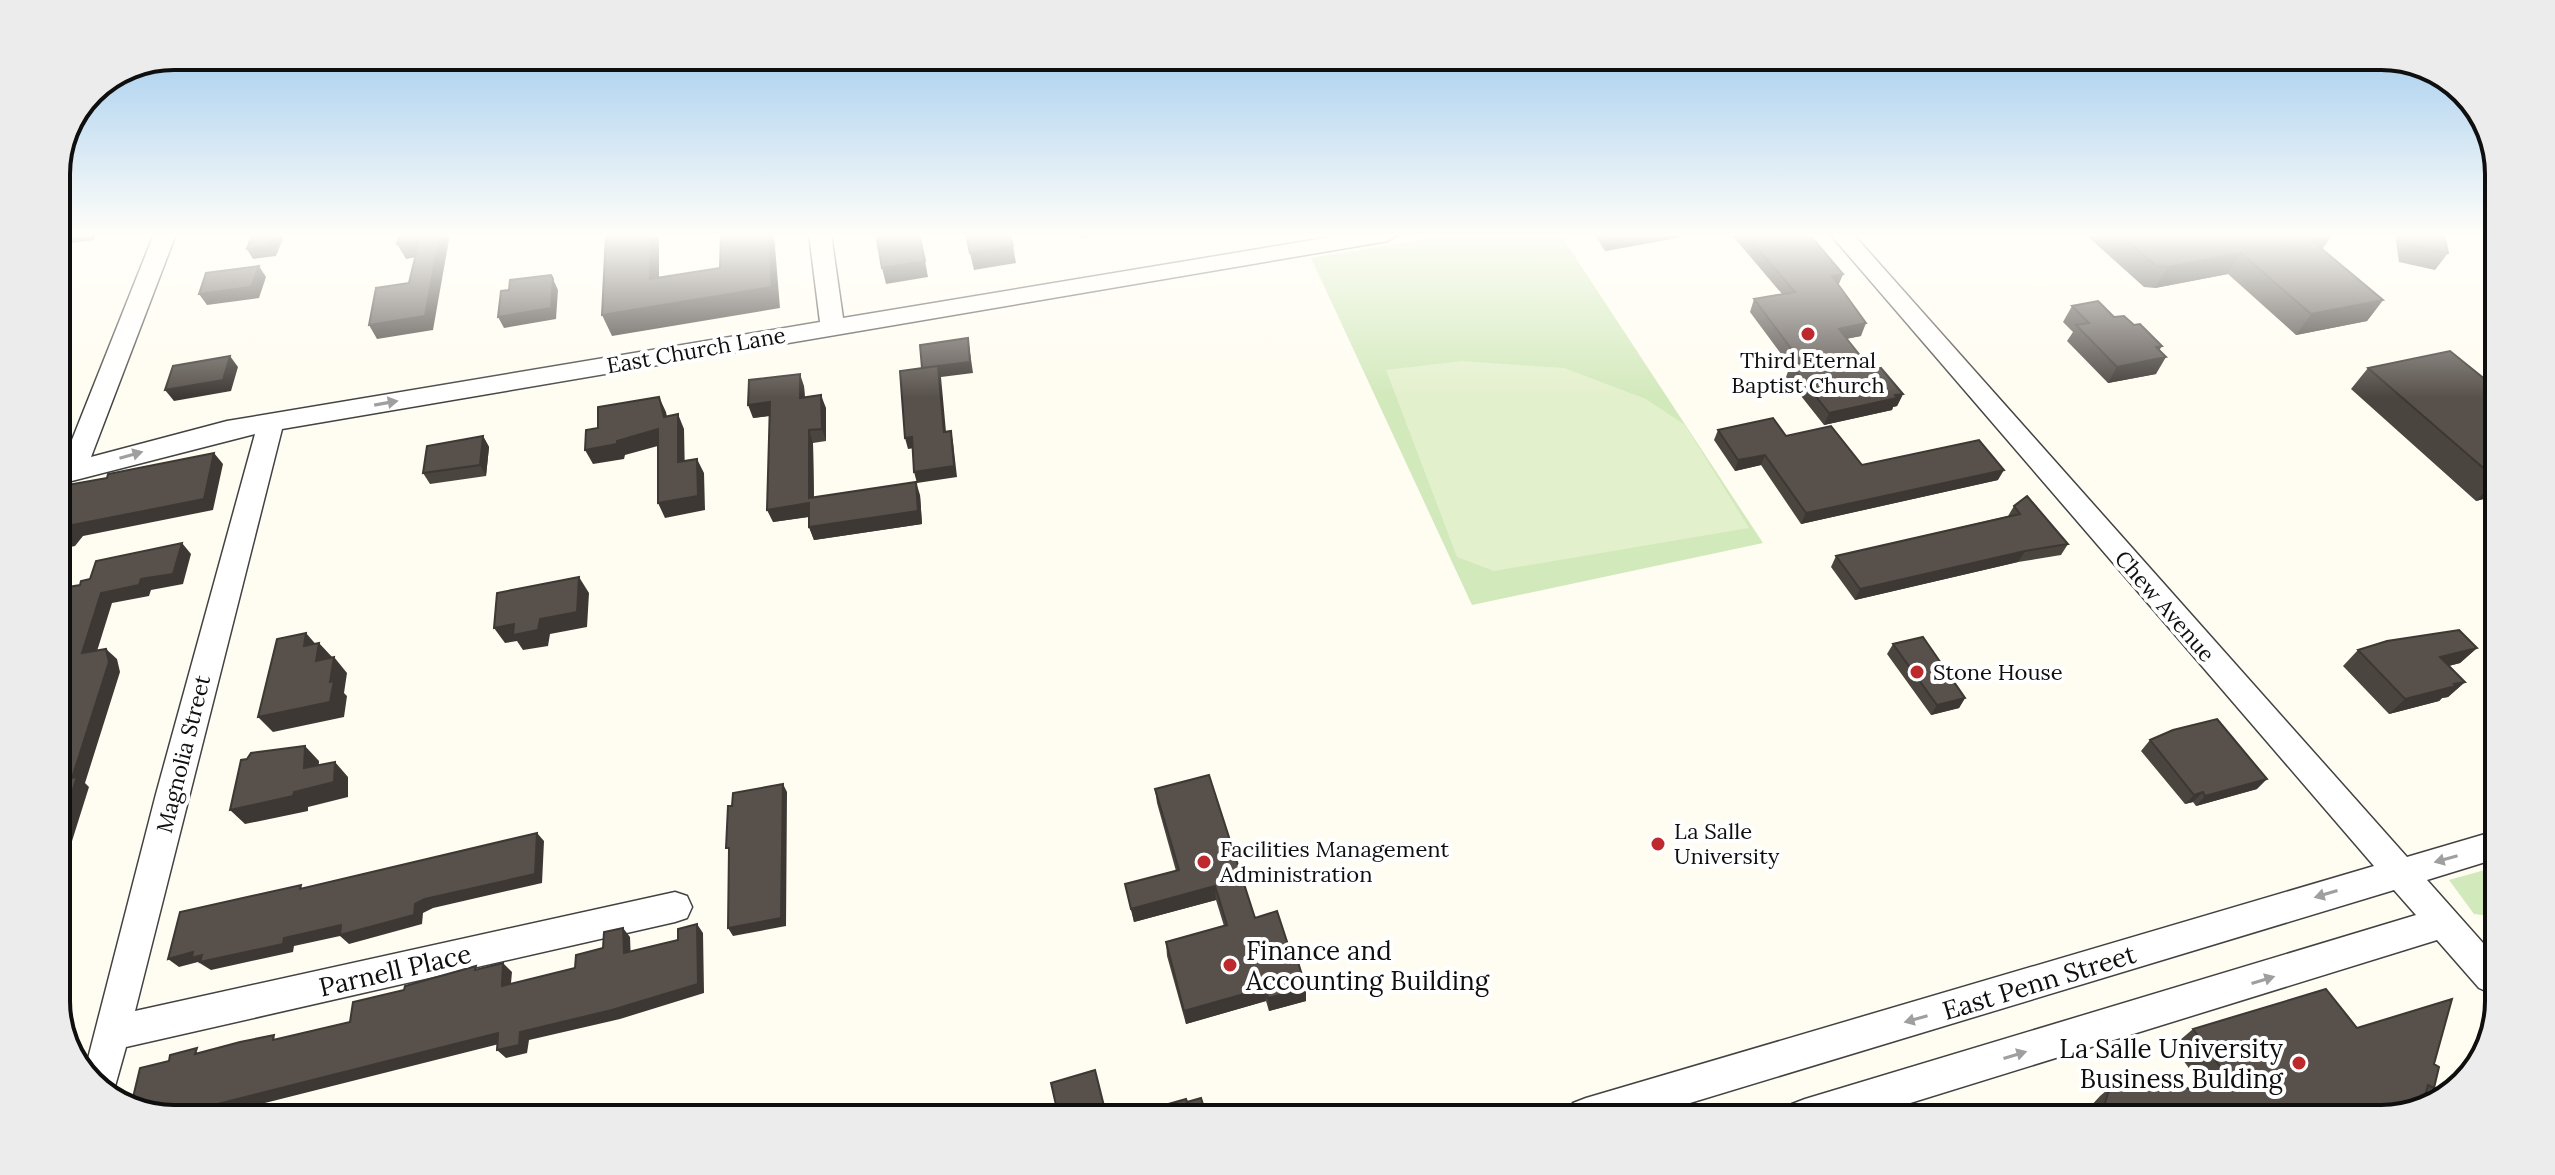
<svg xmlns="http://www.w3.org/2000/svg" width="2555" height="1175" viewBox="0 0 2555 1175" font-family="Lora,serif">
  <rect width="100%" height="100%" fill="#fffcf1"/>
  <path fill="#d2e9bb" d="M1457 234H1560L1763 543 1472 605 1311 258Z
    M2492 868 2491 916 2474 914 2449 880Z"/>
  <path fill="#e3f0cc" d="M1462 361 1564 368 1646 399 1685 425 1749 528 1494 571 1457 557 1386 370Z"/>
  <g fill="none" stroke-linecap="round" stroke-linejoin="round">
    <defs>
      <path id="minor" d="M154 234H176L91 457 227 421 820 322 809 234H831L843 318 1349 234H1399L1388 241 282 429 135 1011 675 892 687 896 692 907 687 918 675 922 126 1047 112 1097 84 1074 156 794 255 434 56 485V467L62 465Z
        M1830 234H1853L2407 857 2492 832V860L2427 880 2491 952 2490 993 2479 988 2437 940 1865 1117H1787L1792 1104 1805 1099 2416 915 2394 890 1647 1116H1568L1573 1103 1586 1098 2374 866Z"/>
    </defs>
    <use href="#minor" stroke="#424242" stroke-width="3"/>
    <use href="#minor" fill="#fff" fill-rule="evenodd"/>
  </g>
  <path fill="#4b4540" d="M1594 234H1699L1605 251Z
    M1731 234H1809L1843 274 1838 285 1861 336 1846 339 1870 368 1903 394 1897 406 1893 407 1892 410 1824 425 1786 377 1790 366 1750 312 1754 299 1782 294Z
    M2085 234H2333L2322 249 2383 300 2367 321 2296 335 2228 274 2155 288 2144 287Z
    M2395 234H2444L2448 253 2435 270 2399 262Z
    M2072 306 2114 317 2159 350 2156 374 2108 383 2067 341 2073 332 2063 322Z
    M2368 368 2497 389 2495 496 2476 501 2351 389Z
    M804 386 805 397 826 408V441L813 443 814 498 920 495 922 524 814 540 809 527V517L773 522 770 416 753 418Z
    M1718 430 1786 436 1862 465 1998 480 1801 524 1761 465 1735 471 1714 440Z
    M483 436 489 447 486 476 430 484 423 473Z
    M2014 506 2068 544 2061 555 2018 562 1855 600 1831 567 1836 556 2008 516Z
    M1893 644 1965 698 1959 708 1931 715 1887 654Z
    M2477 648 2460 663 2449 666 2465 682 2448 697 2442 698 2439 701 2389 714 2343 666 2358 650Z
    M2150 740 2257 789 2196 806 2193 802 2185 804 2141 751Z
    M1155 789 1255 918 1294 963 1306 988V1001L1269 1011 1266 1001 1186 1024 1167 956 1166 942 1224 926 1216 900 1134 922 1125 884 1176 871 1157 803Z
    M2357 1028 2434 1064V1088L2382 1119 2087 1118 2089 1108 2100 1096 2119 1080 2189 1089 2201 1085 2173 1046 2193 1029Z"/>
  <path fill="#3d3834" d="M56 234H96L94 240 63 244 56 236Z
    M241 234H262L243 237Z
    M274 234H285L276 256 253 259 247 249Z
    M440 234H450L433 330 377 339 369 325 425 316Z
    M651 234H659V300L650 279Z
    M769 234H774L780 308 612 336 602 315 772 287Z
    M920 234 928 277 886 284 882 268Z
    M1078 234H1106L1079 238Z
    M1633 234H1699L1605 251 1608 238Z
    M2303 234H2333L2322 249Z
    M419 241 427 255 406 259 397 244Z
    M1013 246 1016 263 974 270 970 253Z
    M2241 253 2228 274 2155 288 2168 267Z
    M259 266 266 277 259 298 207 305 199 294Z
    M1843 274 1838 286 1832 276Z
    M553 279 558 290 556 319 504 328 498 317Z
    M2383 300 2367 321 2296 335 2311 314Z
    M1866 323 1861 336 1834 341 1839 329Z
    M968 338 973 373 941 377 947 443 924 379Z
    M2162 346 2153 360 2166 357 2156 374 2108 383 2117 367 2156 347Z
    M230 356 238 367 231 391 174 401 165 390Z
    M800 374 804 386 805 411 800 398Z
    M1903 394 1897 406 1893 407 1892 410 1824 425 1829 413Z
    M821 395 826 408V441L822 429Z
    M659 397 666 412 670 431 664 417Z
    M770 402 775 415 753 418 748 405Z
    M678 414 684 429 685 477 678 462Z
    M658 429 665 444 625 455 624 459 593 464 585 450Z
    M809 430 813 443 814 511 809 498Z
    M951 431 953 442 957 477 917 483 914 472Z
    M483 436 489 447 486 476 480 465Z
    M912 437 915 448 908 449 905 438Z
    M214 453 223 464 213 510 83 536 75 546 56 550V537L73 525Z
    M1765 455 1761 465 1735 471 1738 460Z
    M697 459 704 473 705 510 665 518 658 503Z
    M2004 470 1998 480 1801 524 1806 513Z
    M2496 480 2495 496 2476 501Z
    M916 482 920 495 922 524 814 540 809 527Z
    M809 503 814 516 773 522 767 510Z
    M182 543 191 554 183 584 151 590 149 596 112 603 93 664 82 653 101 593 141 579Z
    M2025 551 2018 562 1855 600 1860 589Z
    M579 577 589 593 587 627 550 634 548 646 523 650 517 641 505 643 494 628Z
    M306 633 319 648V643L333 658 330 676 304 646Z
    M2477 648 2460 663 2424 672 2440 657Z
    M106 649 117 659 120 672 85 783 89 787 56 892V842L72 778Z
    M334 657 347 673 344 693 347 696 344 717 273 732 258 717 330 682Z
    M2465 682 2448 697 2442 698 2439 701 2389 714 2405 699Z
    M1965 698 1959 708 1931 715 1937 705Z
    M305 746 319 761 318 783 304 768Z
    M335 762 348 777V797L308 807V811L245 824 230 810 294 792Z
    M2267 779 2257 789 2196 806 2205 796Z
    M783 784 787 792 786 926 733 936 728 928Z
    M2203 792 2193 802 2185 804 2194 795Z
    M537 833 544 841 542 883 433 908 423 913 422 924 349 944 340 936 294 946 293 952 211 970 198 962 179 967 168 959 193 952 284 938 415 904Z
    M1215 886 1216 900 1134 922 1131 909Z
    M697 924 703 933 704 993 620 1019 529 1040 527 1053 506 1058 497 1050 520 1032 612 1010Z
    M623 928 630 937 631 962 624 953Z
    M503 963 512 972 510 994 502 986Z
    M1265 988 1266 1001 1186 1024 1184 1011Z
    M1306 988V1001L1269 1011 1268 998Z
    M498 1033 507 1042 237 1110H194Z"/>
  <path fill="#57504b" stroke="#3d3834" stroke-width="2" d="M252 234H274L269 246 247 249Z
    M399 234H440L425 316 369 325 376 288 409 283 419 241 397 244Z
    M606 234H651L650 279 720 268 721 234H769L772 287 602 315Z
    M876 234H919L925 261 882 268Z
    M966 234H1010L1013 246 970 253Z
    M1605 234H1633L1608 238Z
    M1745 234H1809L1843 274 1832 276 1866 323 1839 329 1870 368H1881L1903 394 1895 395 1897 398 1829 413 1791 365 1802 363 1754 299 1795 292Z
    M2120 234H2304L2383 300 2311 314 2241 253 2168 267 2156 266Z
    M2409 234H2444L2448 253 2411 246Z
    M259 266 251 287 199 294 206 273Z
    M551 275 553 279 551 308 498 317 501 291 509 290 510 280Z
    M2098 301 2114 317 2124 316 2134 325 2140 324 2162 346 2156 347 2166 357 2117 367 2076 325 2089 323 2072 306Z
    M968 338 970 362 922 368 920 345Z
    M2450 351 2497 389 2496 479 2368 368Z
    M230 356 223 380 165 390 173 366Z
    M938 366 944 432 951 431 954 466 914 472 912 437 905 438 900 371Z
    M800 374V398L821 395 822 429 809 430V498L916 482 918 511 809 527V503L767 510 770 402 748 405 749 380Z
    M659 397 664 417 678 414V462L697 459 698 496 658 503V429L617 441V444L585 450 586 430 598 428V407Z
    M1773 418 1786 436 1831 426 1862 465 1979 440 2004 470 1806 513 1765 455 1738 460 1718 430Z
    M483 436 480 465 423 473 427 446Z
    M214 453 204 499 73 525 64 535 56 537V487L107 478 108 474Z
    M2027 496 2068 544 2025 551 1860 589 1836 556 2020 514 2014 506Z
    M182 543 173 574 141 579 139 585 101 593 82 653 106 649 109 662 72 778 77 777 56 842V589L80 585 81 581 90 579 96 561Z
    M579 577 577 612 540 619 538 630 513 635 514 624 494 628 497 593Z
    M2459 630 2477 648 2440 657 2465 682 2454 684 2456 686 2405 699 2358 650 2387 641Z
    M306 633 304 646 319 643 316 661 334 657 330 682 334 681 330 702 258 717 277 639Z
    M1923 637 1965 698 1937 705 1893 644Z
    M2217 719 2267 779 2205 796 2203 792 2194 795 2150 740 2173 730Z
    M305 746 304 768 335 762 334 782 294 792 293 796 230 810 241 760 247 759 251 753Z
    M1209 775 1255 918 1277 911 1294 963 1298 962 1306 988 1268 998 1265 988 1184 1011 1166 942 1227 925 1215 886 1131 909 1125 884 1179 870 1155 789Z
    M783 784 781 918 728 928 729 848H726L728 806H732L733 793Z
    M537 833 535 874 425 899 415 904 414 915 340 935 341 925 284 938 283 944 200 962 202 955 192 958 193 952 168 959 180 912 301 885 300 889Z
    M697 924 698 984 612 1010 520 1032 519 1045 497 1050 498 1033 194 1110H130L140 1068 169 1061 170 1055 197 1048 195 1054 240 1042 274 1035 273 1040 350 1022 353 1002 404 990 405 986 476 966 475 970 503 963 502 986 575 968 576 955 603 948 604 932 623 928 624 953 678 940V929Z
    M2326 989 2357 1028 2452 999 2434 1064 2439 1067 2434 1088 2428 1085 2422 1107 2382 1119 2105 1118 2103 1110 2108 1093 2119 1080 2136 1074 2167 1078 2189 1089 2227 1076 2193 1029Z
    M1095 1070 1106 1114H1058L1051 1083Z
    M1201 1098 1206 1114H1133L1186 1099 1187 1102Z"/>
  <defs><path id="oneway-solid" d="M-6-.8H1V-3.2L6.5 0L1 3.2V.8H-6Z" transform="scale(2)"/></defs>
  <g fill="#9f9f9f">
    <use href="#oneway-solid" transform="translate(386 403) rotate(-10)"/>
    <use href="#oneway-solid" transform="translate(131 455) rotate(-16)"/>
    <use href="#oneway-solid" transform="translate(2446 859) rotate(164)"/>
    <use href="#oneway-solid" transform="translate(2326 894) rotate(163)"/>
    <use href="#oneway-solid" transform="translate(2263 980) rotate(-17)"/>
    <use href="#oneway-solid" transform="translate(1916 1019) rotate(164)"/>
    <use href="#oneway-solid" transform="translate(2015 1055) rotate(-17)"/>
  </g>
  <linearGradient id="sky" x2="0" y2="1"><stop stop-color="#94c4ed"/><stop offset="0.59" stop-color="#fffef9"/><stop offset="1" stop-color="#fffef9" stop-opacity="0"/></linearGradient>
  <rect width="2555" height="398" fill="url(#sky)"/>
  <g fill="#bd292d" stroke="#fff" stroke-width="3">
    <circle cx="1808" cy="334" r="8"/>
    <circle cx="1917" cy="672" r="8"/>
    <circle cx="1658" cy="844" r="8"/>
    <circle cx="1204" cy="862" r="8"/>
    <circle cx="1230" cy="965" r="8"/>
    <circle cx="2299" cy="1063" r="8"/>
  </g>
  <g text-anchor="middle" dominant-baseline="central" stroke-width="8" stroke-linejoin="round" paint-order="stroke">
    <g font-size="22" fill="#0f0f0f" stroke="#fff">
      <text transform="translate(696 350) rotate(-10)">East Church Lane</text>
      <text transform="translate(2165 606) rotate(49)">Chew Avenue</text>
      <text transform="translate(183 754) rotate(-76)">Magnolia Street</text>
    </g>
    <g font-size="22" fill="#0f0f0f" stroke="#fff" text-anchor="start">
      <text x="1808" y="360" text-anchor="middle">Third Eternal<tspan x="1808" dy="25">Baptist Church</tspan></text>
      <text x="1933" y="672">Stone House</text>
      <text x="1674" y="831">La Salle<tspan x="1674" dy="25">University</tspan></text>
      <text x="1220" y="849">Facilities Management<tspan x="1220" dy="25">Administration</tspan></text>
    </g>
    <g font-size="26" fill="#0f0f0f" stroke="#fff" text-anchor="start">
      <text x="1246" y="950">Finance and<tspan x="1246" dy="30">Accounting Building</tspan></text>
      <text x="2283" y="1048" text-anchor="end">La Salle University<tspan x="2283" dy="30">Business Bulding</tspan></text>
    </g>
    <g font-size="26" fill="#0f0f0f" stroke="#fff">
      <text transform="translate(395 970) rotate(-13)">Parnell Place</text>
      <text transform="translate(2039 982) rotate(-17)">East Penn Street</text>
    </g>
  </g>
  <path d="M0 0H2555V1175H0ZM174 70H2381A104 104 0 0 1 2485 174V1001A104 104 0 0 1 2381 1105H174A104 104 0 0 1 70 1001V174A104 104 0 0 1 174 70Z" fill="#ececec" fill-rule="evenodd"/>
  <path fill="none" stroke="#0f0f0f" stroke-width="4" d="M174 70H2381A104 104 0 0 1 2485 174V1001A104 104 0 0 1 2381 1105H174A104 104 0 0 1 70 1001V174A104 104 0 0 1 174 70Z"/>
</svg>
